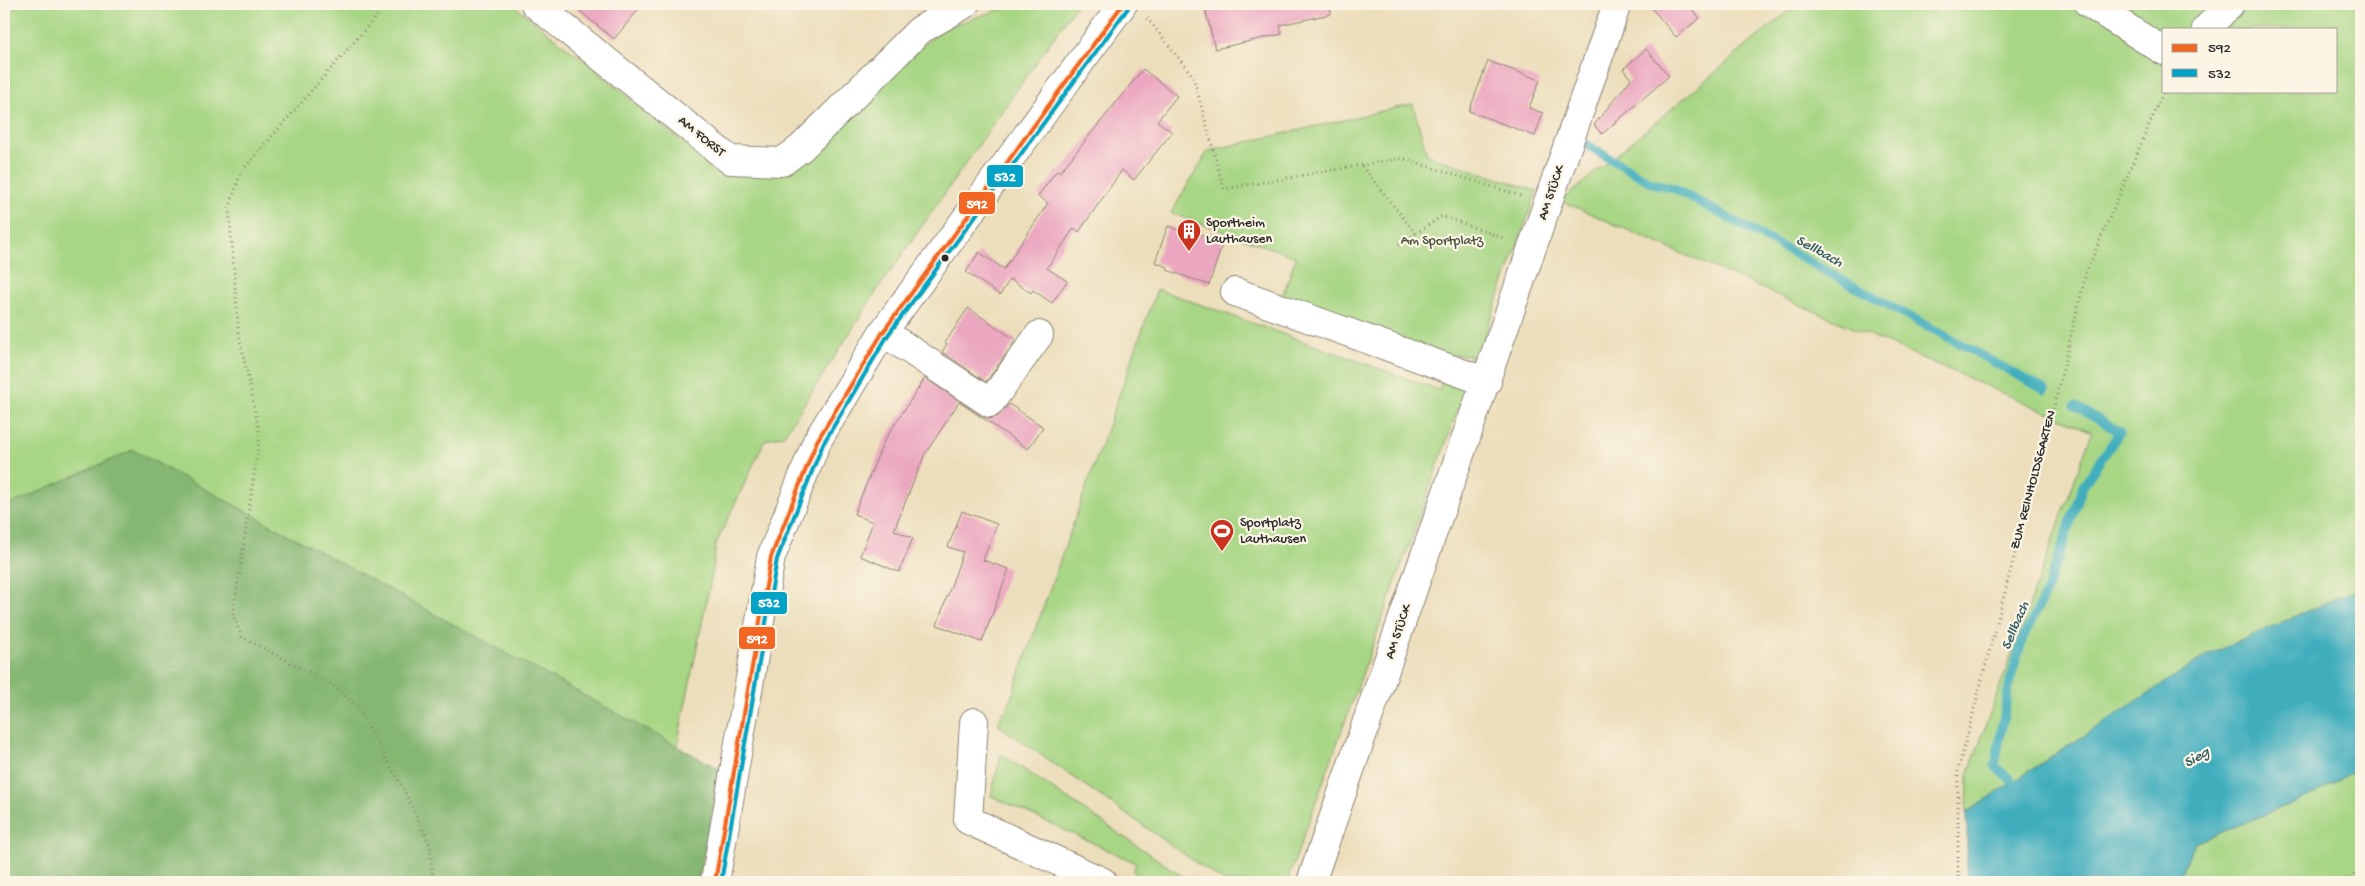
<svg xmlns="http://www.w3.org/2000/svg" width="2365" height="886" viewBox="0 0 2365 886" font-family="'Gochi Hand',sans-serif">
  <rect width="100%" height="100%" fill="#fcf5e5"/>
  <filter id="ink" filterUnits="userSpaceOnUse"><feTurbulence type="fractalNoise" baseFrequency=".02" numOctaves="2"/><feDisplacementMap in="SourceGraphic" scale="10" xChannelSelector="R" yChannelSelector="G"/><feConvolveMatrix kernelMatrix="1 2 1 2 8 2 1 2 1" color-interpolation-filters="sRGB"/></filter>
  <filter id="wash" filterUnits="userSpaceOnUse"><feTurbulence type="fractalNoise" baseFrequency=".0096" numOctaves="4" result="noise"/><feDisplacementMap in="SourceGraphic" scale="20" xChannelSelector="R" yChannelSelector="G"/><feGaussianBlur stdDeviation="1.12" result="paint"/><feColorMatrix in="noise" values="0 0 0 0 0 0 0 0 0 0 0 0 0 0 0 0 0 1.4 0 .05"/><feComposite in="paint" operator="in"/></filter>
  <g filter="url(#wash)">
    <rect width="100%" height="100%" fill="#ecdebb"/>
    <path fill="#a7d684" stroke="#698058" fill-rule="evenodd" d="M4 4H512L601 74 720 174 777 169 944 28 1016 4H1077L878 289 784 435 765 440 716 544 712 574 680 731 661 882H4Z
      M1797 4H2361V587L2204 657 1967 812 1968 774 2092 432 1561 201ZM2164 29H2336V91H2164Z
      M1413 104 1427 155 1537 191 1287 882H1224L998 725 1003 712H1006L1157 289 1439 390 1442 381 1458 387 1470 355H1434L1281 300 1296 257 1171 213 1208 151Z
      M1001 754 1191 882H1154L1133 872 1136 863 991 796Z
      M2361 767V882H2177L2195 843 2315 794Z"/>
    <path fill="#85b772" stroke="#58714e" d="M133 450 721 770 698 882H4V507Z"/>
    <path fill="#3fadbd" stroke="#356c74" d="M2361 587V767L2315 794 2195 843 2177 882H1967V812L2204 657Z"/>
    <g fill="none" stroke-linecap="round" stroke-linejoin="round">
      <path stroke="#3fadbd" stroke-width="9" d="M1580 141 1652 183 1673 188 2045 390
        M2020 791 2013 782 1995 766 2010 681 2023 638 2047 590 2083 486 2120 432 2075 406"/>
    </g>
    <g id="blocks">
      <path fill="#eba6c0" d="M571 4H643L614 39Z
        M1204 4H1330L1331 14 1280 25 1282 34 1215 49Z
        M1648 4H1687L1700 18 1676 37Z
        M1646 49 1669 76 1602 134 1594 125 1631 79 1623 69Z
        M1488 61 1540 80 1529 108 1543 113 1535 136 1469 111Z
        M1143 69 1177 96 1157 121 1172 132 1134 180 1122 170 1079 232 1074 228 1047 268 1067 281 1052 303 1033 290 1031 293 1010 279 1000 295 966 272 979 252 1004 269 1048 203 1038 196 1057 170 1060 172Z
        M1168 226 1181 231 1182 228 1223 242 1209 285 1167 270 1168 267 1155 262Z
        M968 308 1016 340 986 382 942 352 947 344 945 343Z
        M925 378 982 416 989 419 997 417 1009 404 1043 427 1028 449 959 402 924 456 894 530 913 538 899 572 860 556 873 522 854 514 884 441Z
        M962 511 997 524 983 560 1009 569 982 642 937 625 963 552 948 547Z"/>
    </g>
  </g>
  <g filter="url(#ink)">
    <use href="#blocks" fill-opacity="0" stroke="#8c8473" stroke-width="1"/>
    <g fill="none" stroke-linecap="round" stroke-linejoin="round">
      <defs>
        <path id="minor" d="M535 4 730 160 782 162 801 148 920 30 965 4
          M2089 4 2164 51
          M2206 29 2230 4
          M1235 292 1487 382
          M883 332 990 403 1039 335
          M974 722 968 820 1103 882
          M715 882 771 557 817 441 883 332 1123 4
          M1311 882 1617 4"/>
      </defs>
      <use href="#minor" stroke="#8c8473" stroke-width="30"/>
      <path stroke="#8c8473" stroke-width="3" stroke-dasharray="1 4" stroke-linecap="butt" d="M387 4 241 172 229 209 239 335 260 435 233 615 242 637 333 685 354 703 403 788 430 845 433 882
        M1147 18 1193 76 1224 189 1402 158 1521 196
        M1362 166 1416 234
        M1399 245 1442 216 1506 239
        M1958 882V770L2054 406 2086 273 2164 90
        M2346 882 2361 869"/>
      <use href="#minor" stroke="#fff" stroke-width="28"/>
      <defs>
        <path id="bus-1" d="M715 882 771 557 817 441 883 332 1123 4"/>
        <path id="bus-2" d="M721 882 777 559 823 444 888 335 1128 8"/>
      </defs>
      <use href="#bus-1" stroke="#fcf5e5" stroke-width="8"/>
      <use href="#bus-2" stroke="#fcf5e5" stroke-width="8"/>
      <use href="#bus-1" stroke="#f26522" stroke-width="4"/>
      <use href="#bus-2" stroke="#02a3c6" stroke-width="4"/>
    </g>
  </g>
  <defs>
    <symbol id="building-pin" viewBox="-11 -11 22 30"><path d="M0 17L-7.5 6A9.5 9.5 0 1 1 7.5 6Z" fill="#c8321e" stroke="#fcf5e5"/><path d="M-4-6H4V6H1V3H-1V6H-4ZM-2.5-4.3h1.7v1.8h-1.7ZM.8-4.3h1.7v1.8H.8ZM-2.5-1h1.7V.8h-1.7ZM.8-1h1.7V.8H.8Z" fill="#fff"/></symbol>
    <symbol id="stadium-pin" viewBox="-11 -11 22 30"><path d="M0 17L-7.5 6A9.5 9.5 0 1 1 7.5 6Z" fill="#c8321e" stroke="#fcf5e5"/><path d="M0-5a6.5 5 0 1 0 0 10a6.5 5 0 1 0 0-10ZM-3.5-1.8h7v3.6h-7Z" fill="#fff"/></symbol>
  </defs>
  <g fill-rule="evenodd">
    <use href="#building-pin" x="1175" y="217" width="28" height="38"/>
    <use href="#stadium-pin" x="1208" y="517" width="28" height="38"/>
  </g>
  <circle fill="#2b2b2b" stroke="#fcf5e5" stroke-width="2" cx="945" cy="258" r="4.5"/>
  <g text-anchor="middle" dominant-baseline="central" stroke-width="4.5" stroke-linejoin="round" paint-order="stroke">
    <g font-size="14" fill="#2b2b2b" stroke="#fcf5e5">
      <text transform="translate(701 137) rotate(39)">AM FORST</text>
      <text transform="translate(1552 193) rotate(-71)">AM STÜCK</text>
      <text transform="translate(2034 480) rotate(-75)">ZUM REINHOLDSGARTEN</text>
      <text transform="translate(1399 632) rotate(-71)">AM STÜCK</text>
    </g>
    <g font-size="14" fill="#2b2b2b" stroke="#fcf5e5" text-anchor="start">
      <text x="1206" y="223">Sportheim<tspan x="1206" dy="16">Lauthausen</tspan></text>
      <text x="1240" y="523">Sportplatz<tspan x="1240" dy="16">Lauthausen</tspan></text>
    </g>
    <g font-size="14" fill="#4a5641" stroke="#fcf5e5">
      <text x="1442" y="241">Am Sportplatz</text>
    </g>
    <g font-size="15" font-style="italic" fill="#335f65" stroke="#fcf5e5">
      <text transform="translate(1819 252) rotate(29)">Sellbach</text>
      <text transform="translate(2016 626) rotate(-67)">Sellbach</text>
      <text transform="translate(2197 758) rotate(-30)">Sieg</text>
    </g>
  </g>
  <g stroke="#fcf5e5" stroke-width="2">
    <rect x="986" y="164" width="38" height="24" rx="5" fill="#02a3c6"/>
    <rect x="958" y="191" width="38" height="24" rx="5" fill="#f26522"/>
    <rect x="750" y="591" width="38" height="24" rx="5" fill="#02a3c6"/>
    <rect x="738" y="626" width="38" height="24" rx="5" fill="#f26522"/>
  </g>
  <g font-size="14" text-anchor="middle" font-weight="bold" fill="#fff">
    <text x="1005" y="181">532</text>
    <text x="977" y="208">592</text>
    <text x="769" y="607">532</text>
    <text x="757" y="643">592</text>
  </g>
  <rect width="2365" height="886" fill="none" stroke="#fcf5e5" stroke-width="20"/>
  <rect x="2162" y="28" width="175" height="65" fill="#fcf5e5" stroke="#a8a49b"/>
  <rect x="2172" y="44" width="25" height="8" fill="#f26522" stroke="#a8a49b"/>
  <text x="2208" y="52" font-size="15" fill="#2b2b2b">592</text>
  <rect x="2172" y="69" width="25" height="8" fill="#02a3c6" stroke="#a8a49b"/>
  <text x="2208" y="78" font-size="15" fill="#2b2b2b">532</text>
</svg>
